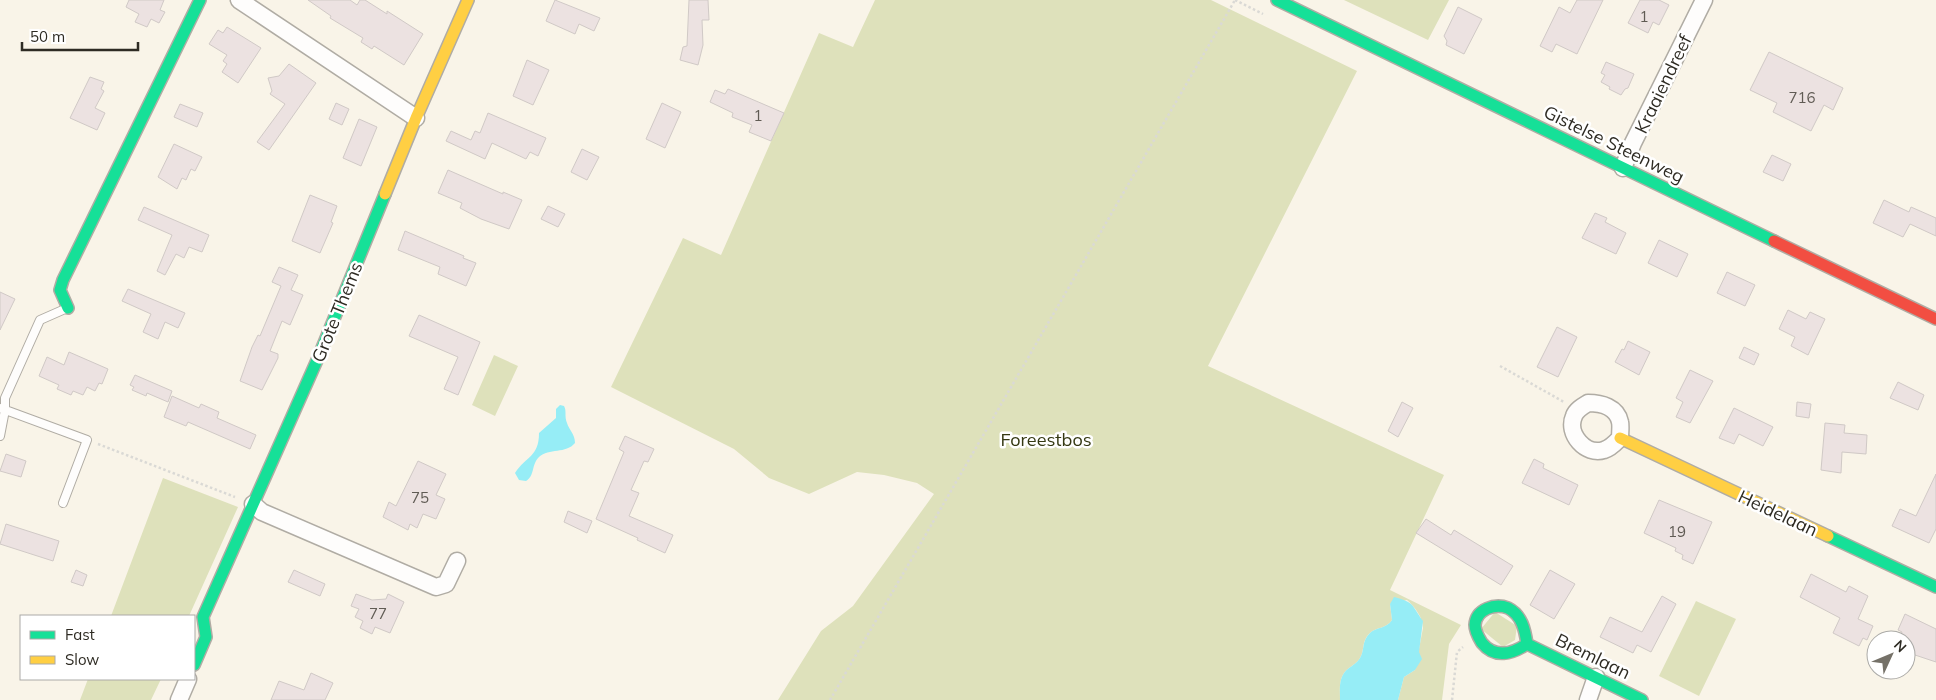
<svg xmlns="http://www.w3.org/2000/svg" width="1936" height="700" viewBox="0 0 1936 700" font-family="Mulish,sans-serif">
  <rect width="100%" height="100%" fill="#f9f4e8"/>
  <path fill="#dee1bb" d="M875 0H1211L1357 71 1208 366 1444 475 1390 590 1461 625 1449 644 1442 700H1398L1404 677 1415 670 1423 628C1423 618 1415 607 1407 600L1390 604 1392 620C1386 629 1376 627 1370 633 1361 641 1365 650 1360 658 1357 663 1353 665 1349 668 1338 676 1340 688 1340 700H778L821 631 853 606 934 494 917 483 884 475 857 472 809 494 769 478 734 449 611 387 683 238 721 255 819 33 853 47Z
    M1344 0H1449L1428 40Z
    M494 355 518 366 495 416 472 405Z
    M163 478 238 507 189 616H111Z
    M1696 601 1736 619 1699 696 1659 676Z
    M1495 612 1517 626 1515 640 1503 647 1481 629Z
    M88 679H161L151 700H80Z"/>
  <path fill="#96edf6" d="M560 405 564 406C567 411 564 416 567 423 569 430 575 434 575 443 566 454 549 448 539 457 531 465 535 476 526 481L519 480 515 473C526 456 539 457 539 433L556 418V409Z
    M1394 597C1416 603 1411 605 1423 621L1419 652 1422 659 1415 670 1404 677 1398 700H1340C1340 688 1338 676 1349 668 1353 665 1357 663 1360 658 1365 650 1361 642 1370 633 1376 627 1386 629 1392 620L1390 604Z"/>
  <path fill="#ece2e1" stroke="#d0c9c6" d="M129 0H164L160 10 165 12 159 23 151 19 147 27 135 22 139 14 126 7Z
    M308 0H350L357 5 360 0H365L387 14V11L423 34 404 65 374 46 372 49 361 42 363 38 330 18 331 16Z
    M555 0 600 18 594 31 579 24 575 34 546 21Z
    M689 0H708L709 20H702L703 45 698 65 680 60 683 47 687 46Z
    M1577 0H1603L1577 54 1556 44 1552 52 1540 46 1559 7 1570 13Z
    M1640 0H1659L1669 5 1659 25 1653 22 1648 33 1628 23Z
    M1458 7 1482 19 1464 54 1446 45 1447 41 1444 36Z
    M227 27 261 48 238 83 222 72 227 64 223 61 227 55 209 44 218 30 223 33Z
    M1769 52 1843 88 1833 110 1824 105 1811 131 1773 112 1777 103 1750 90Z
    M527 60 549 70 533 105 513 96Z
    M1606 62 1634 74 1628 88 1625 89 1621 95 1609 89 1610 87 1601 82 1605 75 1601 73Z
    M289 64 316 83 269 150 257 142 285 104 270 94 272 91 268 78 279 76Z
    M90 77 104 82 101 89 104 91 95 108 105 113 97 130 70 118Z
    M728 89 784 113 771 141 749 132 752 125 732 117 733 113 710 102 715 90 725 94Z
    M336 103 349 109 342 125 329 119Z
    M662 103 681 112 665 148 646 139Z
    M180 104 203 113 197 127 174 117Z
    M488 113 546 138 538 156 530 152 526 159 492 143 485 159 446 141 451 131 471 140 475 131 480 133Z
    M359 119 377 127 361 166 343 158Z
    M174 144 202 157 195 171 191 169 186 180 182 178 177 189 158 177Z
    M582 149 599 157 587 180 571 172Z
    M1772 155 1791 164 1783 181 1763 172Z
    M448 170 503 194V192L522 200 509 229 481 219 460 208 462 203 438 193Z
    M310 195 337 206 331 222 333 223 320 253 292 241Z
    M1884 200 1909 212 1911 207 1936 218V236L1910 224 1903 237 1873 223Z
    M548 206 565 214 558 227 541 219Z
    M144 207 209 235 202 252 189 247 184 258 176 254 165 275 157 271 172 235 138 220Z
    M1595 213 1607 218 1605 222 1626 233 1616 254 1582 238Z
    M405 231 464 256 463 258 476 263 466 286 438 274 440 267 398 250Z
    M1659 240 1688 254 1677 277 1648 263Z
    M279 267 298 275 291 290 303 295 290 325 282 321 270 351 278 354V358L262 390 240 381 252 347 258 335 260 336 281 286 272 282Z
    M1727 272 1755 285 1745 306 1717 293Z
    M128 289 185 313 178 328 165 322 158 339 143 332 151 314 122 301Z
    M0 292 15 299 0 330Z
    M1788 310 1806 319 1810 312 1825 319 1808 355 1791 346 1795 337 1779 329Z
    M419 315 480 342 458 395 444 389 458 357 409 336Z
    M1557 327 1577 337 1558 377 1537 367Z
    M1628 341 1650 352 1639 375 1615 362 1622 349 1624 350Z
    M1744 347 1759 354 1754 365 1739 358Z
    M69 352 108 369 102 384 99 383 95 391 87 387 83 395 73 391 71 395 57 389 59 385 39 376 47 357 64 365Z
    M1690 370 1713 381 1690 423 1676 417 1683 402 1676 398Z
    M135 375 172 391 168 402 147 393 146 396 132 390 134 387 130 385Z
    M1898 382 1924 395 1918 410 1890 398Z
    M172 396 199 408 201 404 219 412 217 418 256 435 250 449 188 422 186 426 164 417Z
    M1402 402 1413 408 1398 437 1388 431Z
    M1797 402 1811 404 1809 418 1796 416Z
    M1734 408 1773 427 1763 446 1739 434 1734 444 1719 438Z
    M1825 423 1845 425 1844 433 1867 435 1866 454 1842 452 1841 473 1821 470Z
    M625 436 654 449 648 462 644 461 631 490 639 493 629 516 673 535 665 553 637 540 638 538 596 519 624 452 619 449Z
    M6 454 26 461 21 477 0 471Z
    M1534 459 1544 464 1543 468 1578 485 1569 505 1522 483Z
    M418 461 446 474 436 495 445 499 436 519 423 514 417 528 410 524 408 530 383 517 389 502 396 506Z
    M1936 474V529L1929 543 1892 526 1900 509 1916 516Z
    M1659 500 1712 522 1693 564 1682 559 1683 555 1675 551 1676 548 1644 533Z
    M568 511 592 521 587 533 564 522Z
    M1426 519 1451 535 1454 530 1513 566 1501 585 1416 533Z
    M6 524 59 541 53 561 0 544Z
    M76 570 87 575 83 586 71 582Z
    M294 570 325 584 320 596 288 582Z
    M1550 570 1575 584 1554 619 1530 605Z
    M1811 574 1846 592 1849 586 1868 596 1858 619 1873 626 1867 640 1863 638 1859 646 1833 633 1840 618 1800 597Z
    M356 594 372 600 386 599 388 594 404 602 390 633 375 627 372 634 360 628 363 621 355 617 359 609 351 606Z
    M1662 596 1676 604 1651 652 1637 645 1633 653 1600 637 1610 617 1642 632Z
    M1905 614 1936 629V662L1912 654 1913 652 1906 648V640H1899L1902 632 1898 630Z
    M311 673 333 683 325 700H271L279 681 304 690Z"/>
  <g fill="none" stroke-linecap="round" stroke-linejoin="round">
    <defs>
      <path id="lane" d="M0 408 87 440 63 503
        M0 436 5 410V398L40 320 65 309"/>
      <path id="street" d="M239 0 416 118
        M1623 168 1633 143 1704 0
        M1588 403C1601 403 1617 407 1620 422 1621 426 1620 433 1620 438 1615 443 1611 448 1604 450 1586 456 1566 434 1574 416 1576 410 1583 406 1588 403Z
        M253 504 262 512 436 587 446 584 457 561
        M179 700 188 679
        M1588 700 1596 677"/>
      <path id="fast" d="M1277 0 1774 241
        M68 308 60 290 63 280 200 0
        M1828 536 1936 587
        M1527 644C1512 654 1495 659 1482 643 1479 638 1475 632 1475 625 1476 609 1495 603 1508 608 1522 615 1525 630 1527 644L1642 700
        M194 665 206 637 203 617 318 358 385 194"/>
      <path id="slow" d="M385 194 416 118 468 0
        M1620 438 1828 536"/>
      <path id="jam" d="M1774 241 1936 319"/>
    </defs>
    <use href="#lane" stroke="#b0aca4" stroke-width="10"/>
    <use href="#street" stroke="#b0aca4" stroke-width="19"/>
    <use href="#fast" stroke="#b0aca4" stroke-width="14"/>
    <use href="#slow" stroke="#b0aca4" stroke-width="14"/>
    <use href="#jam" stroke="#b0aca4" stroke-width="14"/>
    <path stroke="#dad9d5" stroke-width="2.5" stroke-dasharray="2.5 2.5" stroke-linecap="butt" d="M1235 0 1263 14
      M1500 366 1564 402
      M98 444 235 497
      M830 700 1235 0
      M1452 700 1457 652 1463 647"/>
    <use href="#lane" stroke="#fefdfc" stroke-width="8"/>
    <use href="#street" stroke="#fefdfc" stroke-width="16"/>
    <use href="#fast" stroke="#16e098" stroke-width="11"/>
    <use href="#slow" stroke="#ffcf43" stroke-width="11"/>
    <use href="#jam" stroke="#f24e42" stroke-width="11"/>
  </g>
  <g text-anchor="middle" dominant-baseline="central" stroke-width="5" stroke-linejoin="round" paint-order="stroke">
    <g font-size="15" fill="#605b54">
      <text x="1644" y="16">1</text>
      <text x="1802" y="97">716</text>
      <text x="758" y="115">1</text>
      <text x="420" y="497">75</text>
      <text x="1677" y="531">19</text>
      <text x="378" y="613">77</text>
    </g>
    <g font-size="18" fill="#2e2b23" stroke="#fff">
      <text transform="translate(1663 84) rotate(-64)">Kraaiendreef</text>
      <text transform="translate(1614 144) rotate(26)">Gistelse Steenweg</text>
      <text transform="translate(337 312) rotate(-68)">Grote Thems</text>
      <text transform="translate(1778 513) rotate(25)">Heidelaan</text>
      <text transform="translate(1593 656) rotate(26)">Bremlaan</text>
    </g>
    <g font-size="18" fill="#353913" stroke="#fff">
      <text x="1046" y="439">Foreestbos</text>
    </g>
  </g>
  <rect x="20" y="615" width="175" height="65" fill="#ffffff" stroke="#abaaa7"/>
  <rect x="30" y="631" width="25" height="8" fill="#16e098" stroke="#abaaa7"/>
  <text x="65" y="640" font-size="15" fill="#2e2b23">Fast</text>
  <rect x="30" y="656" width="25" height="8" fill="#ffcf43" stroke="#abaaa7"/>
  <text x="65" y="665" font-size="15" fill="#2e2b23">Slow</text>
  <g transform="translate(1891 655) rotate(46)"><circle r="24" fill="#ffffff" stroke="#abaaa7"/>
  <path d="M0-4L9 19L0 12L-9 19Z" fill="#757168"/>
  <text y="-8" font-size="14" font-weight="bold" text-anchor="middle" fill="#2e2b23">N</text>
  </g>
  <path d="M22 42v8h116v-8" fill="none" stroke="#2e2b23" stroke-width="2.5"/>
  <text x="30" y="42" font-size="15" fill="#2e2b23" stroke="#ffffff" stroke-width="4" paint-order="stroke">50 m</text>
</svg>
